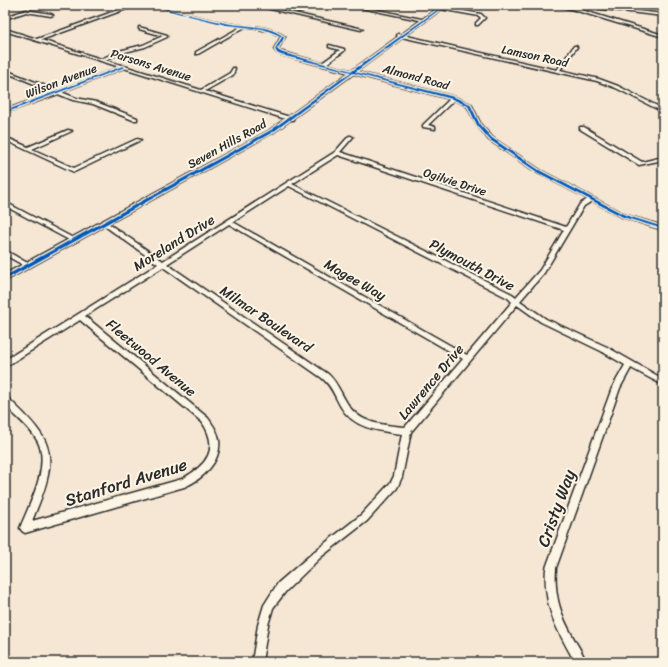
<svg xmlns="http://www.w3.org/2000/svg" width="668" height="667" viewBox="0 0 668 667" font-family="Sriracha,sans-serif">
  <rect width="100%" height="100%" fill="#f6e7d4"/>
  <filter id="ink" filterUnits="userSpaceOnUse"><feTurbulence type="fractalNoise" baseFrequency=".025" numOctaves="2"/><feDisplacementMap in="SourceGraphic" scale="8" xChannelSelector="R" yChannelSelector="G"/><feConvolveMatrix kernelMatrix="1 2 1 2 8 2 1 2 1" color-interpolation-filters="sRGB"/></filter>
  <g filter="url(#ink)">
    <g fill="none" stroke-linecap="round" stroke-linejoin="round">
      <defs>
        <path id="minor" d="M132 5H137L41 40 101 59 119 51 143 45 163 36 139 29V27L167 35V37L145 47 121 53 105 60 201 90 230 73 233 68H235L233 75 205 91 293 118V120H289L124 68 61 92 76 98 96 102 137 118V120H133L93 104 73 100 58 94 5 113V110L54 92 5 72V70L58 91 120 67 5 31V29L37 39Z
          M148 5H154C177 12 201 18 226 23 245 27 268 24 285 37L278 49 279 51 322 63 340 50 329 47V45L344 49V51L326 64 455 97 471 104 481 125 493 138 540 170 626 215 663 226V230L622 217 592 201 584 206 544 273 520 301 546 319 607 347 663 379V385L631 368 620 388 556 568C554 595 560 614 573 637 577 645 583 653 586 662H575C557 630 543 606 546 568L612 388 625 365 601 351 541 322 517 305 411 432 402 477 397 488 367 521 321 557 286 591 273 608 268 625 262 662H252L258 625 264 605 278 583 315 551 361 515 391 482 394 476 402 434C380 431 354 429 341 407 335 397 332 386 322 378L163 267 85 316 208 418C212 424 218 431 219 440 222 461 202 480 184 487L25 533 22 531 20 528C29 505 50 467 38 442 31 428 16 417 5 405V397L8 398C19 409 32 420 41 434 60 461 42 495 32 521L182 479C207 465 220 449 202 422L80 320 5 367V360L158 264 102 224V222H106L163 261 335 152 349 136H351L353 137 340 152 566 227 580 204 588 199 536 172 489 140 477 125 467 106 454 100 428 125 435 127V129L423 127V125L450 99 281 55 277 53 274 49 281 37 269 31 245 27 198 54H196V52L241 27 207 20ZM338 155 564 230 540 270 516 297 512 294 292 184ZM289 186 508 298 512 302 467 355 233 222ZM229 224 463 359 405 427C383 425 359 424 347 403 340 392 337 382 328 374L167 264Z
          M253 5H259L363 29 361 30Z
          M347 5H354L426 20 424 21Z
          M553 5 572 7 596 6 663 14V16L596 8 578 9 663 35V37L571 9Z
          M441 7 481 14 485 18 478 25H476V23L481 18 479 16 440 9Z
          M26 10 51 14 53 15 51 16 26 12 5 19V17Z
          M398 34 557 70 574 46H576L577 47 560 70 599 79 618 86 663 109V112L616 88 597 81 397 36Z
          M580 127H584L642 162 663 157V160L639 165 580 129Z
          M68 130 72 131 32 149 74 168 137 139 141 140 74 172 5 140V137L28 147Z
          M5 202 75 239 76 240 75 241H71L5 206Z
          M5 250 29 264 30 265 29 266H25L5 255Z"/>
        <path id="tertiary" d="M442 5H447L274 132 5 281V274L270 130Z"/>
      </defs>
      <use href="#minor" stroke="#2b2b2b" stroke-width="3"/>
      <use href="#tertiary" stroke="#2b2b2b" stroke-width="3"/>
      <use href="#minor" fill="#fcf5e5" fill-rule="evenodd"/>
      <use href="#tertiary" fill="#fcf5e5" fill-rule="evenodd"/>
      <defs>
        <path id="cycleway" d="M149 5H153C176 12 201 18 225 23 245 27 267 24 284 37L283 40 277 49 279 51 283 53 352 71 444 5H446L355 72 454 97 470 104 480 125 492 138 539 170 625 215 663 227V229L623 217 537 172 490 140 477 125 468 106 452 99 353 73 273 132 5 280V276L271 130 351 72 281 55 277 53 275 49 282 37 276 34 263 29 226 25 177 13Z
          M123 66 125 67 5 113V111Z"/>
      </defs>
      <use href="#cycleway" stroke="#fcf5e5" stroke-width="3"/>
      <use href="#cycleway" fill="#0057b8" fill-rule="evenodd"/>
    </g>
  </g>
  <g text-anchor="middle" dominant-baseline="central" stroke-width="4" stroke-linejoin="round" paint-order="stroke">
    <g font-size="12" fill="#2b2b2b" stroke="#fcf5e5">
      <text transform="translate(535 56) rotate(12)">Lamson Road</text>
      <text transform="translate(151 65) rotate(17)">Parsons Avenue</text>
      <text transform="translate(416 77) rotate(15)">Almond Road</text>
      <text transform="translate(61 81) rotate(-21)">Wilson Avenue</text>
      <text transform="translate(227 144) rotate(-29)">Seven Hills Road</text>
      <text transform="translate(455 182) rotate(18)">Ogilvie Drive</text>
    </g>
    <g font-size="14" fill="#2b2b2b" stroke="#fcf5e5">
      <text transform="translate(174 243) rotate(-32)">Moreland Drive</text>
      <text transform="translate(472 265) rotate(28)">Plymouth Drive</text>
      <text transform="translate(355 280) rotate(30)">Magee Way</text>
      <text transform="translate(266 319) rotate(34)">Milmar Boulevard</text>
      <text transform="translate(151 358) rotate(40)">Fleetwood Avenue</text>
      <text transform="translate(431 382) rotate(-50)">Lawrence Drive</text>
    </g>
    <g font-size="17" fill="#2b2b2b" stroke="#fcf5e5">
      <text transform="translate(126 482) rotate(-17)">Stanford Avenue</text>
      <text transform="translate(556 508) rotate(-70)">Cristy Way</text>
    </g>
  </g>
  <rect width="668" height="667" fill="none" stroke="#fcf5e5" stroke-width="20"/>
  <rect x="10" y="10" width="648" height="647" fill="none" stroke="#2b2b2b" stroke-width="1.5" filter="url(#ink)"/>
</svg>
